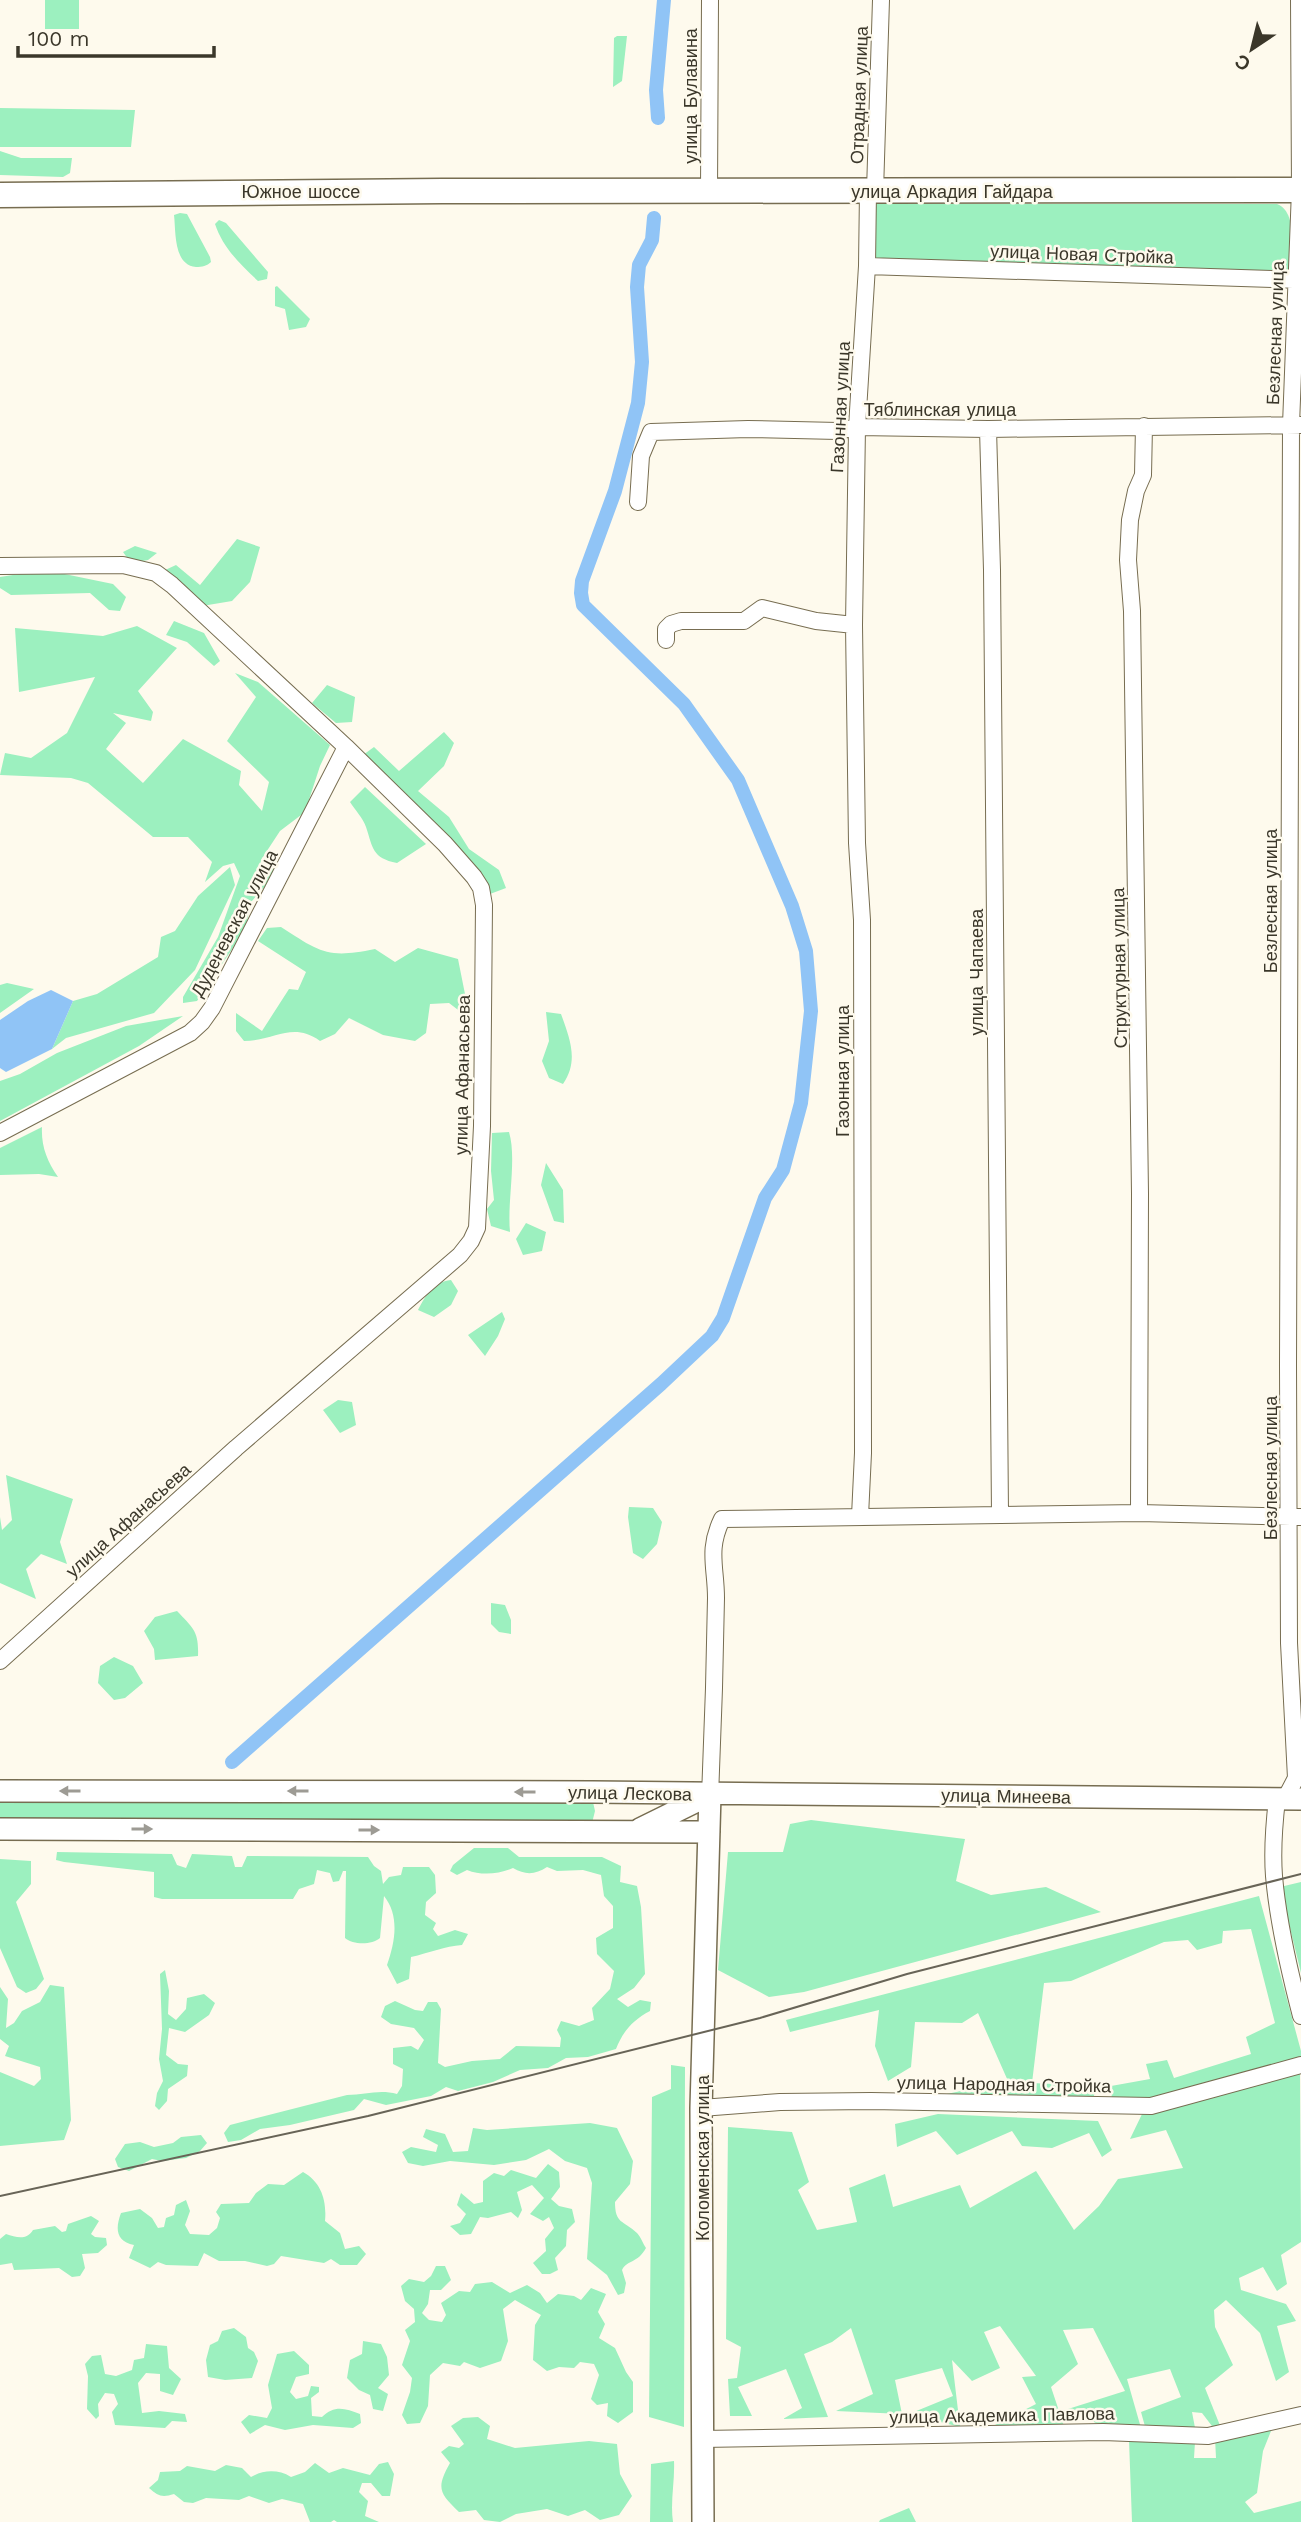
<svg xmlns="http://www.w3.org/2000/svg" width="1301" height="2522" viewBox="0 0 1301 2522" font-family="'Work Sans',sans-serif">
  <rect width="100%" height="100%" fill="#fefaed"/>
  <path fill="#9cf0bf" d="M45 0H79V29H45Z
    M617 36H627L622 81 613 87 614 38Z
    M0 108 135 110 131 147H0Z
    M0 151 21 158H72L70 173 63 177 0 175Z
    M876 204H1277C1298 212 1291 250 1291 269L1286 274 872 259 873 211Z
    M180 213 187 214 210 257 211 262C207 266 202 267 196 267 173 265 176 231 174 215Z
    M219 220 226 223 268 272 267 279 258 281C240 264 223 248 215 224Z
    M277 286 310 319 306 327 289 330 285 309 275 306V287Z
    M237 539 260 547 250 582 232 601 202 606 163 571 176 565 200 585Z
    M135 546 157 553 148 560 131 563 123 552Z
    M45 570 113 584 126 597 120 611 109 610 90 593 11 595 0 588V577Z
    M174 621 204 633 220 661 214 666 187 642 166 635Z
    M137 626 177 648 138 691 153 712 151 721 113 713 126 723 106 749 143 783 183 739 241 771 239 785 262 811 269 782 227 741 256 697 235 673 258 682 330 745 320 766 305 812 280 831 261 860 278 872 251 902 245 930 197 1001 183 1003V997L218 937 240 876 234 863 223 866 205 882 212 862 188 837H153L88 783 71 778 0 775 5 753 31 758 67 733 95 677 19 692 15 628 103 636Z
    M327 685 355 697 352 722 336 723 312 703Z
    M444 732 454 743 444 766 418 791 449 817 469 849 499 870 506 888 490 894 470 866 363 755 374 747 399 771Z
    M365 787 426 844 397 863C372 858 373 848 366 827 363 818 355 810 350 802Z
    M230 867 235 885 195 970 154 1013 66 1038 52 1049 73 1001 97 994 158 957 161 937 175 931 198 896Z
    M281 927C320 952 327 959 375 949L395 962 418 948 458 959 470 1019 449 1003 430 1004 426 1033 415 1041 383 1035 349 1018 335 1034 320 1041C292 1021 275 1041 244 1041L236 1031V1013L262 1031 289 989 298 990 306 972 258 941 267 928Z
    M7 983 34 989 0 1013V985Z
    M546 1012 561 1014C570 1039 579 1061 563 1084L549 1078 542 1061 549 1041Z
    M183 1016 139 1046 0 1121V1081L20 1074 57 1053 126 1026Z
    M42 1127C41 1146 47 1161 58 1177L39 1174 0 1175V1148Z
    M509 1132C517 1158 507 1202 510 1232L491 1226 487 1209 494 1200 491 1171 492 1133Z
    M546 1163 563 1190 564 1223 554 1221 541 1185Z
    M526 1223 546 1232 542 1251 523 1255 516 1239Z
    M451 1280 458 1291 451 1305 434 1317 418 1310C426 1295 433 1282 451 1280Z
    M502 1312 505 1319 498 1336 485 1356 468 1335Z
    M338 1400 352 1402 356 1425 340 1433 323 1410Z
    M6 1475 73 1499 60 1542 67 1564 41 1554 26 1569 36 1599 0 1583V1517L2 1530 12 1520Z
    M629 1507 653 1508 662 1522 657 1544 643 1559 633 1553 628 1517Z
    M491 1603 505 1605 511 1620V1634L499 1632 491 1624Z
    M177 1611C193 1628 199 1631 198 1656L155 1660 154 1649 144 1631 155 1617Z
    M114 1657 133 1666 143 1683 125 1698 114 1700 98 1683 100 1666Z
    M0 1800 593 1802 595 1811 592 1823 0 1825Z
    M811 1820 965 1839 956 1881 991 1895 1046 1887 1101 1912 804 1992 769 1997 718 1970 728 1852H783L790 1824Z
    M474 1848H508L519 1857H602L621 1866 620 1882 637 1886 641 1907 645 1974 634 1988 617 1999 628 2007 640 2000 651 2002 650 2011C633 2020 623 2031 616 2049L588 2057 566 2058 548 2068 520 2070 493 2082 458 2091 446 2087 431 2096 386 2105 364 2099 354 2110 290 2125 260 2129 241 2140 228 2142 224 2133 230 2125 347 2095C365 2095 379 2089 397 2094L402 2086 403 2069 393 2064V2048L411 2046 418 2050 424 2040 414 2028 391 2024 381 2017 385 2006 395 2001 415 2010 423 2011 428 2002H437L441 2009 438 2063 445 2067 472 2061 500 2059 516 2046 560 2047 561 2038 557 2030 561 2021 579 2026 594 2020 592 2008 610 1989 614 1971 597 1954 596 1938 613 1928V1906L604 1896 601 1875 583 1870 557 1871 547 1867C535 1875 525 1875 513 1868 499 1874 482 1876 467 1870L457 1875 450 1871 453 1865Z
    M57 1852 172 1854 177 1865 186 1868 192 1854 232 1856 235 1867H242L247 1856 368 1857 374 1866 381 1871 383 1884 389 1877 401 1875 403 1867H429L435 1875 436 1893 426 1902 425 1915 436 1923 433 1929 438 1936 455 1930 468 1934 462 1945C445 1946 429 1953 411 1957L409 1979 397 1984 387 1965C395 1942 400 1916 384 1896L380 1938C372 1945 353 1945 345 1938L346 1871H343L339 1881 333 1882 330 1873 317 1870 314 1884 299 1889 293 1899H162L154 1897V1872L64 1862 56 1860Z
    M0 1859 31 1861V1884L16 1902 44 1979 36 1989 26 1993 17 1987 0 1948Z
    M1301 1882V1973L1280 1887Z
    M1259 1896 1301 2051V2061L1150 2103 1112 2100 1111 2086 1150 2079 1146 2064 1167 2060 1174 2078 1251 2054 1246 2037 1275 2023 1251 1929 1223 1931 1222 1943 1197 1950 1188 1940 1164 1942 1071 1981 1044 1983 1032 2083 1097 2086 1092 2102 942 2095 1008 2081 978 2013 962 2023 915 2022 911 2067 888 2081 875 2046 879 2010 790 2032 786 2020Z
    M165 1970 169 1991 168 2014 176 2020 186 2009 187 1998 204 1994 215 2003 209 2015 185 2032 169 2028 166 2055 178 2064 188 2065 187 2076 168 2089 167 2101 159 2110 155 2106 157 2093 163 2081 159 2059 162 2029 160 1974Z
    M50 1985 64 1987 71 2120 64 2140 0 2146V2072L34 2086 41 2079 40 2067 5 2056 9 2046 0 2039V1987L8 1999 6 2028 14 2023 22 2011 40 2002Z
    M671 2065 685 2067 684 2427 649 2417 652 2097 671 2089Z
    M1300 2071 1301 2242 1281 2255 1287 2284 1277 2291 1263 2267 1239 2278 1241 2290 1286 2304 1296 2321 1277 2326 1289 2372 1276 2381 1260 2333 1226 2300 1214 2310 1215 2327 1233 2365 1205 2388 1221 2428 1215 2430 1202 2413 1192 2412 1196 2433 1146 2430 1141 2412 1181 2397 1170 2369 1127 2379 1141 2428 1102 2426 1068 2409 1125 2391 1093 2328 1063 2330 1078 2364 1051 2387 1064 2426H993L1036 2404 1022 2377 1036 2376 1000 2326 984 2332 1000 2368 972 2381 952 2360 960 2427 909 2414 953 2396 942 2368 895 2380 902 2414 836 2411 873 2394 851 2328 832 2342 804 2354 828 2417 783 2419 802 2408 786 2369 738 2387 752 2416H730L728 2379 737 2378 741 2347 726 2339 728 2127 792 2132 809 2182 798 2190 817 2230 857 2222 849 2188 885 2174 893 2207 960 2185 970 2208 1036 2171 1074 2230 1099 2206 1118 2179 1183 2168 1166 2130 1130 2139 1143 2112Z
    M938 2114 1098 2121 1112 2150 1102 2157 1089 2133 1052 2148 1022 2146 1012 2131 957 2155 936 2131 897 2147 895 2124Z
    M590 2123 617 2128 633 2161 630 2184 615 2202C615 2224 623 2220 637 2233 641 2237 643 2244 646 2248 637 2264 628 2259 622 2270L626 2283 624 2293 618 2295 607 2275 587 2259 592 2183 587 2168 565 2161 549 2149 526 2160 494 2165 450 2161 423 2166 408 2163 402 2152 411 2147 436 2152 438 2145 423 2137 426 2129 445 2134 453 2152 468 2151 473 2128 487 2130Z
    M201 2135 207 2143 200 2151 186 2158 162 2161 152 2159 129 2171 118 2167 115 2159 125 2144 140 2142 154 2147 173 2143 181 2137Z
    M548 2164 559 2172 560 2187 551 2199 559 2206 572 2209 575 2222 567 2230 566 2246 555 2258 558 2270 550 2274H542L533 2263 546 2251 545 2239 554 2228 549 2217 543 2221 530 2214 544 2198 532 2185 517 2192 522 2210 518 2218 511 2212 488 2218 480 2217 471 2234 460 2235 450 2226 460 2223 466 2214 457 2205 461 2193 474 2204 483 2202V2181L494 2173 504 2176 511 2170 536 2178Z
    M303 2172C321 2182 327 2200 325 2221L340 2233 345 2249 359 2246 366 2254 357 2265H340L331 2259 324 2263 281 2256 274 2264 267 2266 245 2261H219L204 2253 198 2266 166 2265 158 2262 150 2268 129 2258 134 2245C116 2241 115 2229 121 2213L140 2209 152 2218 158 2228 164 2227 166 2218 174 2215 176 2205 186 2200 190 2211 185 2225 190 2234 209 2235 217 2228 220 2218 216 2212 221 2204 249 2203 256 2193 268 2184 284 2185Z
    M91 2216 99 2221 91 2234 95 2237 106 2238 107 2245 98 2253 82 2254 85 2268 80 2276 72 2277 59 2268 14 2270 12 2263 0 2265V2239L6 2234C16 2237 26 2241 33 2230L55 2226 62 2232 66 2231 68 2224Z
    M436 2266H445L451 2280 441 2290H430L428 2304 422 2313 429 2320 442 2322 446 2315 441 2303 459 2291 470 2292 475 2284 492 2282 510 2293 527 2285 540 2293 547 2303 558 2294 574 2296 581 2300 591 2288 606 2294 598 2312 605 2324 599 2338 615 2348 626 2372 633 2382V2412L618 2423 607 2416 608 2403 597 2405 591 2399 599 2375 594 2364 580 2362 574 2368 559 2367 547 2371 533 2360 535 2325 541 2315 515 2300 503 2309 508 2341 501 2361 480 2368 464 2362 460 2366 443 2363 430 2375 428 2406 420 2423 407 2424 402 2415 410 2392 412 2378 402 2365 410 2341 405 2330 415 2322 414 2309 405 2301 401 2286 409 2279 424 2282 431 2276Z
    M234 2328 246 2337 248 2348 254 2352 258 2361 252 2378 225 2380 208 2377 206 2360 210 2345 218 2341 222 2331Z
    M363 2341 381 2344 387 2357 389 2375 378 2388 388 2394 383 2411 373 2409 370 2395 359 2390 347 2378 350 2360 362 2354Z
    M146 2344 167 2346 169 2368 181 2379 173 2395 160 2391V2374L146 2373 138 2383 142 2413 159 2411 185 2414 187 2422 172 2421 165 2428 115 2425 112 2412 118 2404 114 2394 105 2393 98 2404 99 2416 96 2419 87 2409 88 2376 85 2364 92 2356 101 2355 105 2374 116 2376 132 2370 134 2360 144 2358Z
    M294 2351 309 2365V2374L296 2377 290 2392 296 2399 308 2396 311 2386 319 2387V2392L311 2398 312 2416 322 2417C334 2405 345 2408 360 2414L361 2423 353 2428 313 2425 285 2430 265 2425 250 2434 241 2422 249 2415 267 2418 272 2408 268 2385 277 2354Z
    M478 2417 490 2426 487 2439 515 2448 589 2441 617 2444 620 2474 632 2496 619 2515 600 2520 585 2510 568 2516 547 2509 516 2514 500 2522 484 2520 476 2510 459 2512C439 2493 436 2488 450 2463L441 2452 449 2446 459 2448 464 2444 451 2426 463 2418Z
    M1273 2426 1263 2451 1257 2493 1245 2502 1254 2513 1301 2501V2522H1132L1129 2440 1195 2442 1194 2458H1216L1215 2438Z
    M674 2461C675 2481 670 2502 673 2522H650L651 2464Z
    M388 2462 394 2474 390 2496H382L371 2483H362L359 2492 368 2501 365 2516 379 2522H337L334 2520 331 2522H310L303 2504 282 2499 269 2503 249 2496 239 2500 206 2498 193 2503 184 2502 174 2494C162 2498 158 2496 149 2488L158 2480 160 2472 180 2471 187 2466 215 2471 226 2465 242 2468 251 2477C263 2470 278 2469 291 2477L305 2472 315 2463 329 2473 343 2468 370 2475 379 2464Z
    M909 2508 916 2522H879L880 2520Z"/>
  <path fill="#90c4f6" d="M51 990 73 1001 52 1049 6 1072 0 1068V1020L28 1001Z"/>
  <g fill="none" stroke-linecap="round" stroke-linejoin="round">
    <path stroke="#90c4f6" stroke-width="14" d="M658 118 656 90 664 0
      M232 1762 661 1384 712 1336 723 1318 765 1198 783 1170 801 1103 811 1011 806 951 792 906 738 780 684 704 583 605 581 593 582 581 615 491 638 403 642 362 637 287 639 265 652 240 654 218"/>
    <defs>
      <path id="street" d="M875 191 881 0
        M709 192 710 0
        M867 266 1301 280
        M988 429 992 570 1000 1514
        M638 502 641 456 651 432 748 429 838 431 857 427 988 429 1301 425
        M0 566 123 565 156 573 172 585 346 747 445 844 474 877 481 888 484 905 482 1126 477 1228 471 1241 460 1255 236 1448 0 1661
        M666 640V629L671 624 681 621H744L762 608 816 621 854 625
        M0 1133 190 1033 202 1022 212 1008 346 747
        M1139 1513 1140 1193 1132 611 1128 560 1130 520 1136 491 1143 475 1144 426
        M860 1516 863 1453 862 920 857 843 854 625 857 427 867 266 868 191
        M710 1794C713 1729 715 1664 716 1598 716 1567 707 1550 722 1519L1139 1513 1301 1517
        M1277 1799C1274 1825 1272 1850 1274 1876 1278 1923 1289 1970 1301 2016
        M1285 1799 1296 1778 1289 1643 1288 1366 1291 425 1300 190 1299 0
        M701 2108 780 2102 871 2101 1151 2106 1301 2065
        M701 2439 1103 2432 1208 2436 1301 2415"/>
      <path id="secondary" d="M0 1791 593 1792 1301 1799
        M0 1829 709 1832
        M640 1829 705 1797
        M703 2522 701 2108 710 1794"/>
      <path id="primary" d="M0 195 442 191 1301 190"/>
    </defs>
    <use href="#street" stroke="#776d51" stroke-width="18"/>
    <use href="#secondary" stroke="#776d51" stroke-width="24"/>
    <use href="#primary" stroke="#776d51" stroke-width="27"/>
    <use href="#street" stroke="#fff" stroke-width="16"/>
    <use href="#secondary" stroke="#fff" stroke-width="21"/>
    <use href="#primary" stroke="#fff" stroke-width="24"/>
    <path stroke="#686457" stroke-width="2" d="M0 2196 368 2116 760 2018 907 1974 1301 1874"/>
  </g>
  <defs><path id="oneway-solid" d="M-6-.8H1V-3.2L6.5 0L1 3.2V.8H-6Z" transform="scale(1.75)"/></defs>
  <g fill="#9d9b94">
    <use href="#oneway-solid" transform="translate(70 1791) rotate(-180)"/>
    <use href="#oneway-solid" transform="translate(298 1791) rotate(-180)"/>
    <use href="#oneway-solid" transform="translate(525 1792) rotate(-180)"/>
    <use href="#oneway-solid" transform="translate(142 1829)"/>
    <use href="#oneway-solid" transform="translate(369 1830)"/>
  </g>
  <g text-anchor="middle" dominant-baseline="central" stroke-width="5" stroke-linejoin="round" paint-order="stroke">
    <g font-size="18" fill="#3b372a" stroke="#fefaed">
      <text transform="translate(859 95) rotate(-88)">Отрадная улица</text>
      <text transform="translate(690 96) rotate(-90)">улица Булавина</text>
      <text x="301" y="191">Южное шоссе</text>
      <text x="952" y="191">улица Аркадия Гайдара</text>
      <text transform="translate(1082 254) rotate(2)">улица Новая Стройка</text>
      <text transform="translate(1275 333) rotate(-88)">Безлесная улица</text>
      <text transform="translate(840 407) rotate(-87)">Газонная улица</text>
      <text x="940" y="409">Тяблинская улица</text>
      <text transform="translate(1270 901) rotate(-90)">Безлесная улица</text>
      <text transform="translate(234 923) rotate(-62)">Дуденевская улица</text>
      <text transform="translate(1119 968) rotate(-91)">Структурная улица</text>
      <text transform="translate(976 972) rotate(-90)">улица Чапаева</text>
      <text transform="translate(842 1071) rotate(-90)">Газонная улица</text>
      <text transform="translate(462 1075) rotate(-89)">улица Афанасьева</text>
      <text transform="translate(1270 1468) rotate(-90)">Безлесная улица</text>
      <text transform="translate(128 1520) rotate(-42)">улица Афанасьева</text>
      <text transform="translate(630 1793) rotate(1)">улица Лескова</text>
      <text transform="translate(1006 1796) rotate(1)">улица Минеева</text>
      <text transform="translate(1004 2084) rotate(1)">улица Народная Стройка</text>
      <text transform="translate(702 2158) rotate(-90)">Коломенская улица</text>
      <text transform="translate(1002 2415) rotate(-1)">улица Академика Павлова</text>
    </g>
  </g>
  <g transform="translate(1252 49) rotate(215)" stroke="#fefaed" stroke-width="5" paint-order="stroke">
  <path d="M0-5L12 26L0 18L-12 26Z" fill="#3b372a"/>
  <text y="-10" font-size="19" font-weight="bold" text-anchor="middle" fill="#3b372a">С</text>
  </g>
  <path d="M18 46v10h196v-10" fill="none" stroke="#3b372a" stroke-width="3.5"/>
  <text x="28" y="46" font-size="21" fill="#3b372a" stroke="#fefaed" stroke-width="5" paint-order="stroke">100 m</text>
</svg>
